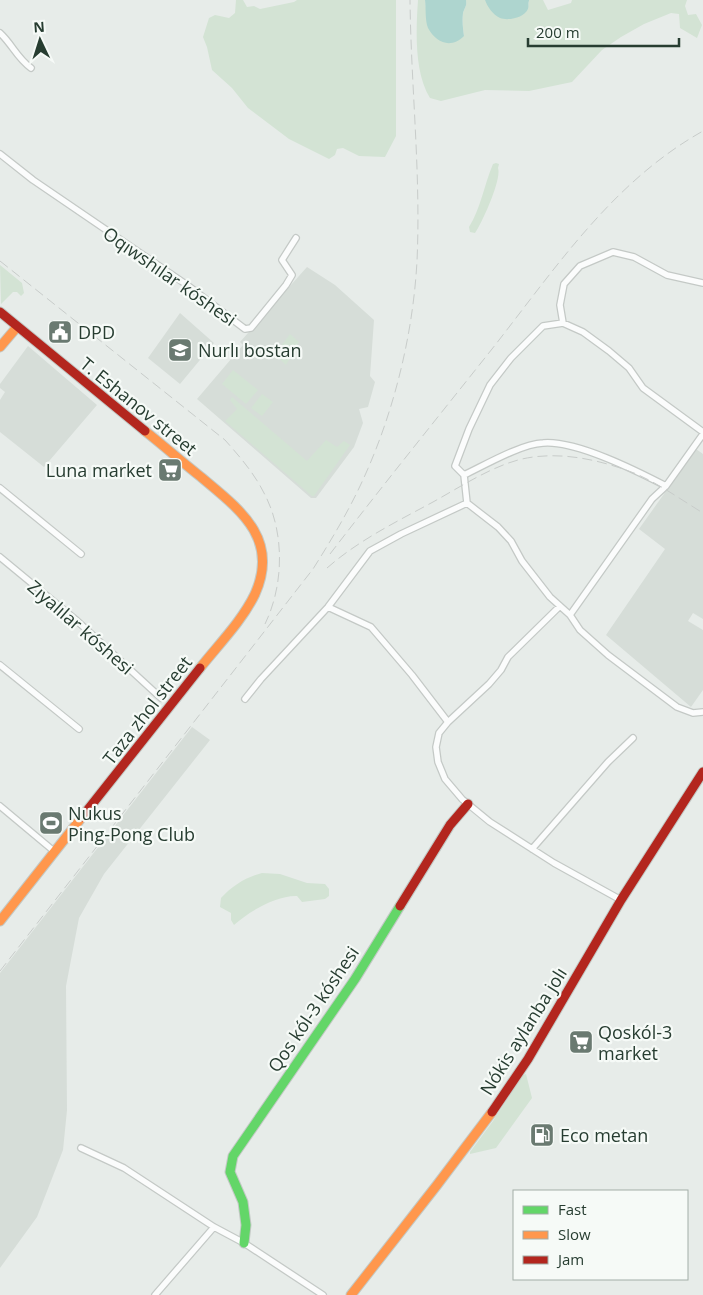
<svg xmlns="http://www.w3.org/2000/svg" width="703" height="1295" viewBox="0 0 703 1295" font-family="'Open Sans',sans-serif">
  <rect width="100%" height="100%" fill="#e7ece9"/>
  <path fill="#d6ddd8" d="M307 267 335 285 374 320 370 376 375 382 368 407 359 409 363 423 354 447 316 498H311L197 399 243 345 240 342Z
    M180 313 214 343 180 384 148 358Z
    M28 346 97 405 44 467 0 432V400L5 392 0 388V384Z
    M696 449 703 454V619L693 613 688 621 703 630V690L691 707 606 635 665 549 639 529Z
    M192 727 210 740 104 874 79 918 66 986 67 1110 63 1150 37 1217 0 1268V973Z"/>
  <path fill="#d3e3d4" d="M236 0H243L247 7 254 6 260 9 294 2 297 0H396V136L385 157 359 156 343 148 337 149 335 155 329 159 289 139 248 108 232 88 212 70 207 47 203 37 209 18 215 15 229 18 235 13Z
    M418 0H425L428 27 464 36C463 29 462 21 463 13 465 7 467 6 466 0H485L520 16 528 9 529 0H543L548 10 571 3 572 0H687L685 6 688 15 696 14 702 25 697 38 680 28 679 14 671 13 644 24 621 37 602 50 572 82 529 91 485 90 441 101 430 98C414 72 416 30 418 0Z
    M496 163 499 164 498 168C502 179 482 223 475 233L470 232 469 227C481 208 484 185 493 164Z
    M0 265 22 283 24 293 21 296 17 292H13L1 304Z
    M290 334 299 342 286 365 275 354Z
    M233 370 258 390 246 404 222 384Z
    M262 394 273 402 262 416 251 408Z
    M232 397 307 461 326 440 337 447 344 441 350 445 314 496H312L225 421 237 409 230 400Z
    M262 873 280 874 307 883 325 884 329 889V896L325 899 302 902 297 896C277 895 248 912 234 925L231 920V913L220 907 221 898C232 886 246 877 262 873Z
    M526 1074 532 1098 496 1148 470 1154V1152L493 1121 523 1075Z"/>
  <path fill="#aed5cf" d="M425 0H466C467 6 465 7 463 13 462 21 463 29 464 36 451 49 436 43 428 28 425 21 426 8 425 0Z
    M485 0H529V1C528 3 529 6 528 9 524 18 508 21 500 18 493 15 487 6 485 0Z"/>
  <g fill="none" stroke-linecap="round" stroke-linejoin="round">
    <defs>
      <path id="street" d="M0 33C12 44 17 58 31 68
        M0 154 33 180 187 285 245 329 251 328 286 285 292 275 282 260 296 238
        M563 323 560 305 564 284 580 266 613 252 634 257 667 275 703 283
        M464 475C485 465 521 444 543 443 576 440 637 471 666 486
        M0 488 81 554
        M467 503 464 475 455 466 469 429 490 385 511 358 543 326 563 323 583 332 609 351 629 368 643 388 703 432
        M467 503 498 527 511 541 522 561 550 597 570 615 580 630 608 655 677 707 693 713 703 712
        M0 557 75 619 161 698
        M560 606 508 657 501 670 489 684 448 722 439 733 436 747 438 762 445 779 462 799 490 822 554 863 621 900
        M328 607 371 627 412 675 448 722
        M570 615 652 499 666 486 703 434
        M0 665 79 729
        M245 699 261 679 328 607 370 551 401 534 467 503
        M0 806 55 852
        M532 849 608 762 633 738
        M81 1148 124 1168 214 1227 244 1243 323 1295
        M155 1295 214 1227"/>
      <path id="fast" d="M244 1243 246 1225 243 1202 230 1172 233 1156 355 979 400 906"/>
      <path id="slow" d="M0 347 17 327
        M145 431C164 446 182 462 201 477 239 509 280 538 255 594 242 621 219 644 200 668
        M0 921 82 817
        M351 1295 437 1185 492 1112"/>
      <path id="jam" d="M0 312 145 431
        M82 817 200 668
        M400 906 450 825 468 804
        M492 1112 528 1059 621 900 703 772"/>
    </defs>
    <use href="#street" stroke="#c4c9c6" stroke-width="8"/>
    <use href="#fast" stroke="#c3c9c5" stroke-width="11"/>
    <use href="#slow" stroke="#c3c9c5" stroke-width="11"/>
    <use href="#jam" stroke="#c3c9c5" stroke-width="11"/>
    <use href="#street" stroke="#fbfcfc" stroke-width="5.5"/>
    <use href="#fast" stroke="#63d668" stroke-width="9"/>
    <use href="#slow" stroke="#ff974d" stroke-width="9"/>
    <use href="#jam" stroke="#b3261e" stroke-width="9"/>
    <path stroke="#c8ccca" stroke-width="1" stroke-dasharray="10 5" stroke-linecap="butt" d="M0 261 225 440C240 457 254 473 264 493 285 532 284 585 265 624
      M330 554C383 485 438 417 492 349 555 269 612 182 703 131
      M327 568C359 540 396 522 433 502 460 487 489 468 518 460 556 450 598 459 634 473 658 483 680 499 703 513
      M0 971 313 569C330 542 347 514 361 484 393 416 413 336 417 261 421 174 411 87 410 0"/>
  </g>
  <defs>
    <symbol id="civic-square" viewBox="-11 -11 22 22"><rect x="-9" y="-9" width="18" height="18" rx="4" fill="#6a7a71" stroke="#f6faf7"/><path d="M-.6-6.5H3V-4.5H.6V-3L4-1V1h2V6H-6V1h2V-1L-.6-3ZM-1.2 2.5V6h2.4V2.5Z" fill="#fff"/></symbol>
    <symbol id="school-square" viewBox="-11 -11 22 22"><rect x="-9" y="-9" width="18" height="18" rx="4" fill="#6a7a71" stroke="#f6faf7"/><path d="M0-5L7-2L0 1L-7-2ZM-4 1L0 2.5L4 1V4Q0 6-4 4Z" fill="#fff"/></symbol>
    <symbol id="supermarket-square" viewBox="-11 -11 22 22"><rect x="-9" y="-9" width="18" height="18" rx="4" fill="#6a7a71" stroke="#f6faf7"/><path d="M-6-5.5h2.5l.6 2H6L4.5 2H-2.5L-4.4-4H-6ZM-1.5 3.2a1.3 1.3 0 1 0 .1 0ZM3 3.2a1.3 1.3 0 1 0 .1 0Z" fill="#fff"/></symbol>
    <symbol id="stadium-square" viewBox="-11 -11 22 22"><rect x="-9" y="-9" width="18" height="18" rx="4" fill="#6a7a71" stroke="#f6faf7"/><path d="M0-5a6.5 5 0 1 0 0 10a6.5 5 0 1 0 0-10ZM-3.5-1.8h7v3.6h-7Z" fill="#fff"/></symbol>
    <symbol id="fuel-square" viewBox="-11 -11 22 22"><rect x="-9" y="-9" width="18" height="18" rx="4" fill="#6a7a71" stroke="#f6faf7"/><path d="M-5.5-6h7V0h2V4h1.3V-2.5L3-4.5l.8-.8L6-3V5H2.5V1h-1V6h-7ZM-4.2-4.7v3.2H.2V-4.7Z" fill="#fff"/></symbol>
  </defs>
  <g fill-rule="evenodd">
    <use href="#civic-square" x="46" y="318" width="28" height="28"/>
    <use href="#school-square" x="166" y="336" width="28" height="28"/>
    <use href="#supermarket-square" x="156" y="456" width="28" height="28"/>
    <use href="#stadium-square" x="37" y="809" width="28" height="28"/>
    <use href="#supermarket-square" x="567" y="1028" width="28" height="28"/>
    <use href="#fuel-square" x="528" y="1121" width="28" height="28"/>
  </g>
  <g text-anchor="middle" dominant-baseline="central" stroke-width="4.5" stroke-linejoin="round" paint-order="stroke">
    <g font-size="18" fill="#273d31" stroke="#f6faf7">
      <text transform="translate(170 276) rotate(35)">Oqıwshılar kóshesi</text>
      <text transform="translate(139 406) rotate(39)">T. Eshanov street</text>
      <text transform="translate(81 627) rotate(41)">Zıyalılar kóshesi</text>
      <text transform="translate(147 710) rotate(-52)">Taza zhol street</text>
      <text transform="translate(313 1009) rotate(-56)">Qos kól-3 kóshesi</text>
      <text transform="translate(523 1031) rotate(-58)">Nókis aylanba jolı</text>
    </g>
    <g font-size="18" fill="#273d31" stroke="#f6faf7" text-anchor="start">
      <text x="78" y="332">DPD</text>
      <text x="198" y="350">Nurlı bostan</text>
      <text x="152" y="470" text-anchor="end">Luna market</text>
      <text x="68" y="813">Nukus<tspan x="68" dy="21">Ping-Pong Club</tspan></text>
      <text x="598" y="1032">Qoskól-3<tspan x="598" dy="21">market</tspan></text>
      <text x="560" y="1135">Eco metan</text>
    </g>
  </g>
  <rect x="513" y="1190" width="175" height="90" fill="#f6faf7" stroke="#a3aea8"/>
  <rect x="523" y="1206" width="25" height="8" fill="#63d668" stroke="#a3aea8"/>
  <text x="558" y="1215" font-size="15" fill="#273d31">Fast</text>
  <rect x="523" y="1231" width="25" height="8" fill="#ff974d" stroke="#a3aea8"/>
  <text x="558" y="1240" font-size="15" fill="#273d31">Slow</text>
  <rect x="523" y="1256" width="25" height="8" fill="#b3261e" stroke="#a3aea8"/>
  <text x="558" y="1265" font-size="15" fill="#273d31">Jam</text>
  <g transform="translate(40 40) rotate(356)" stroke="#f6faf7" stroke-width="4" paint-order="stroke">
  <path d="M0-4L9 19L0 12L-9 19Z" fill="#273d31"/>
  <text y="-8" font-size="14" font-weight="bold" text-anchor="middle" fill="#273d31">N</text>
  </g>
  <path d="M528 38v8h151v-8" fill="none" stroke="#273d31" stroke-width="2.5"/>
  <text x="536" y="38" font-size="15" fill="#273d31" stroke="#f6faf7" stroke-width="4" paint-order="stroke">200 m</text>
</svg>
